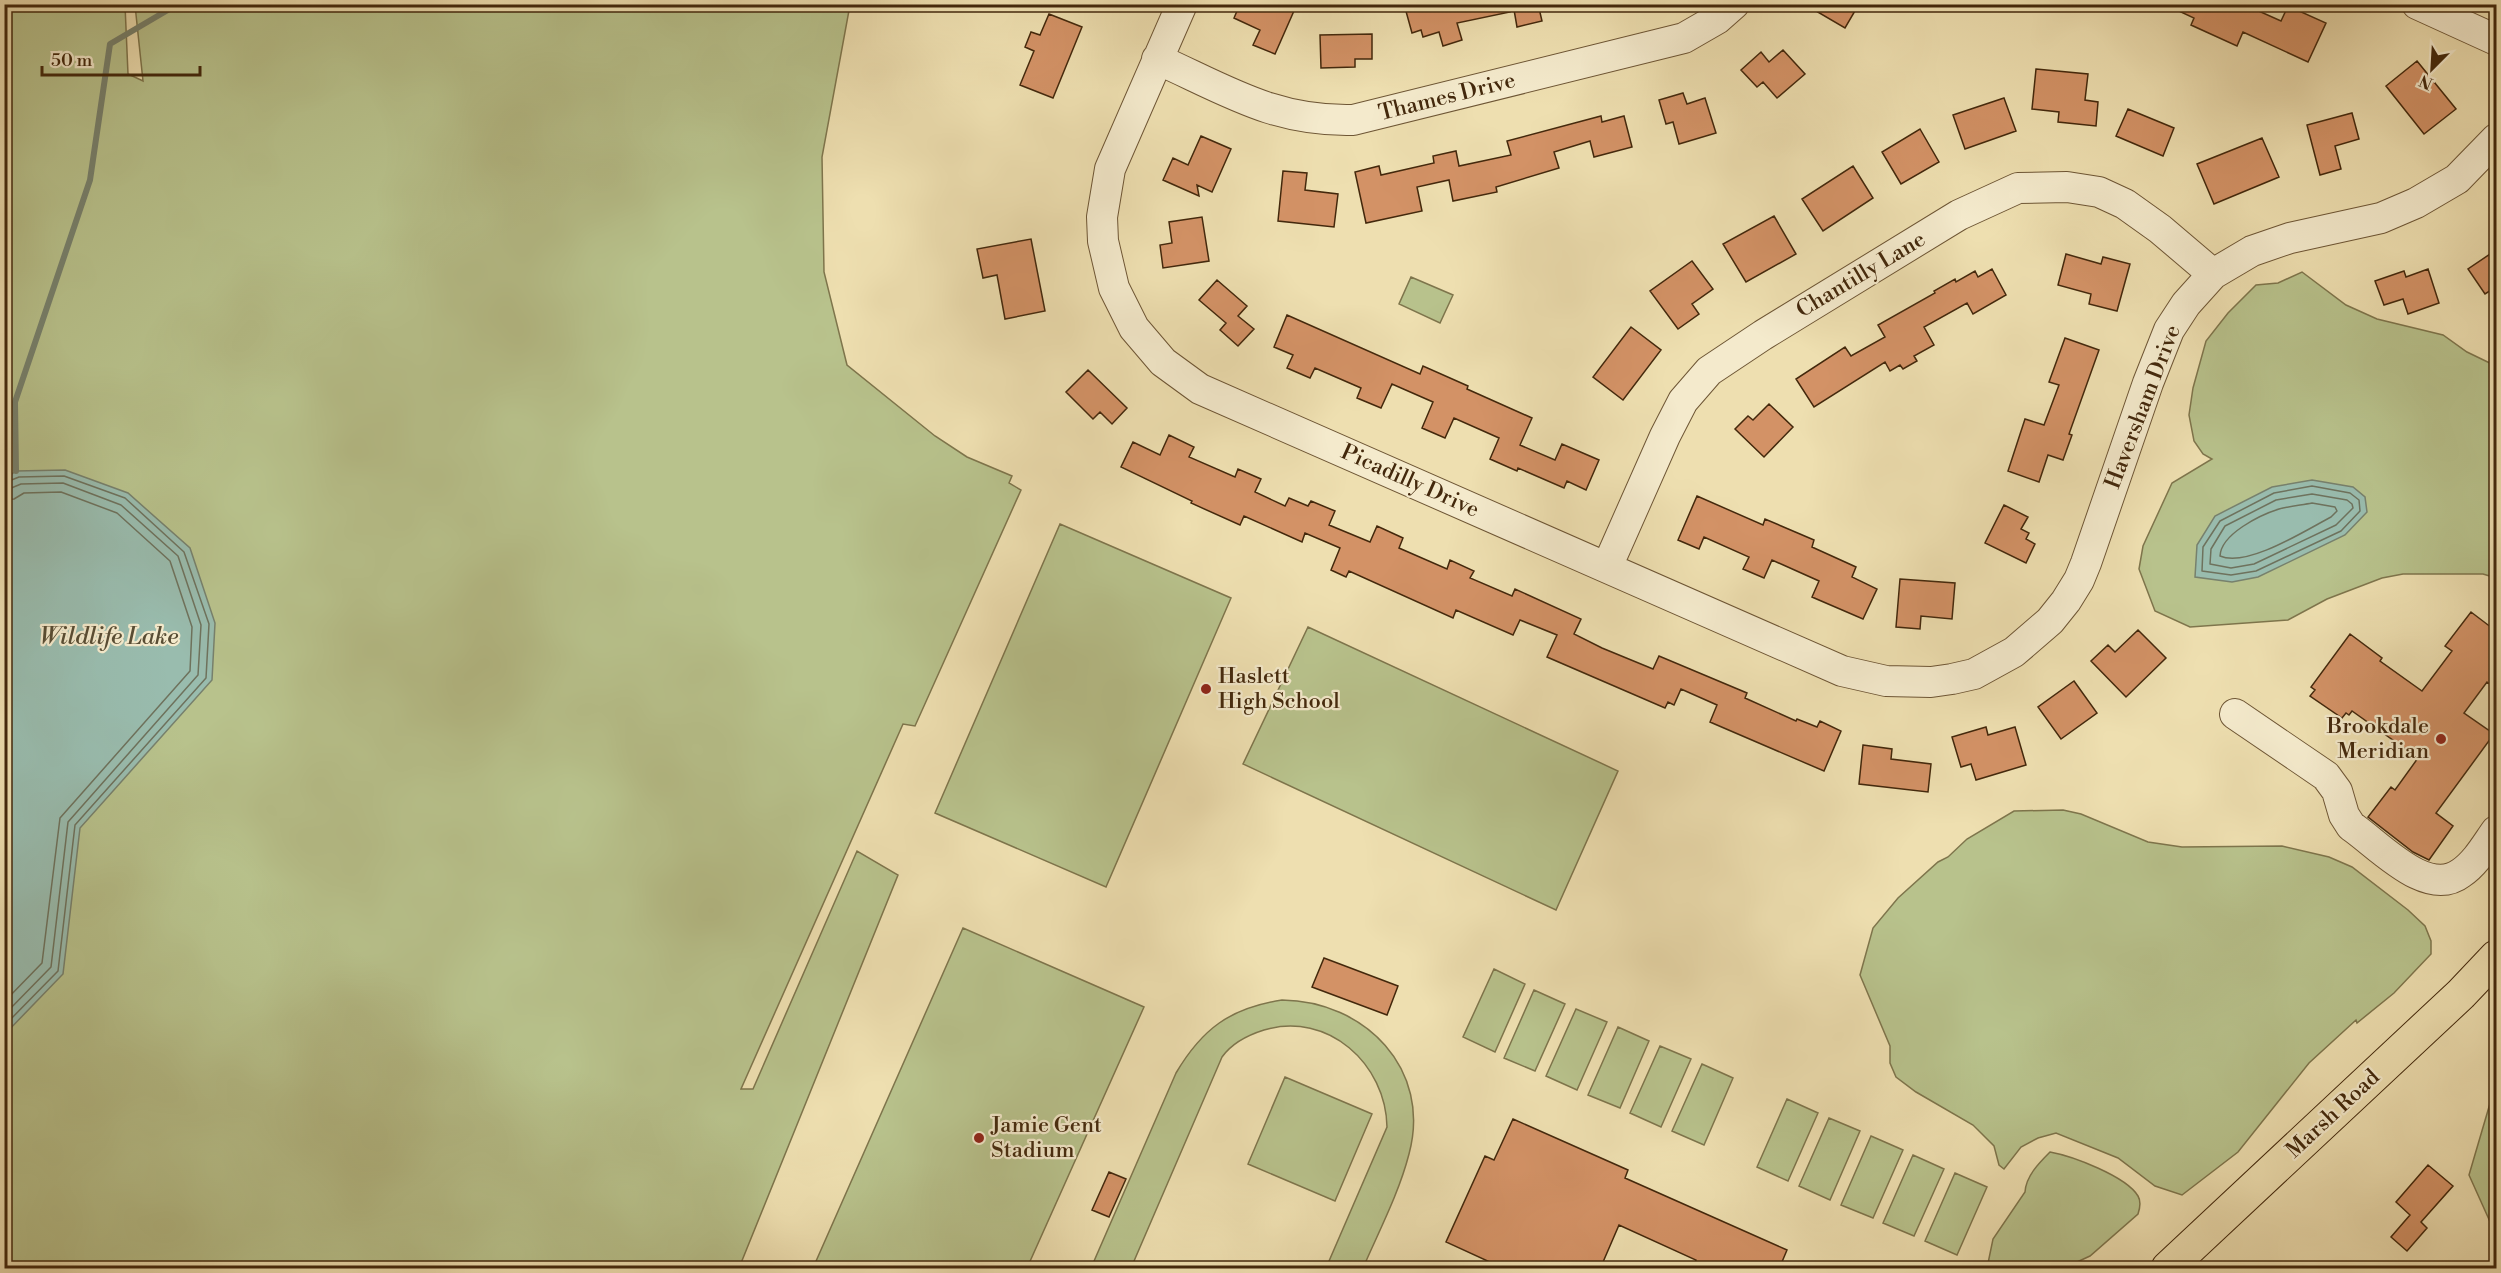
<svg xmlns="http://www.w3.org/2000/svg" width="2501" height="1273" viewBox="0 0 2501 1273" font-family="'Libre Bodoni',serif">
  <rect width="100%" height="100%" fill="#eedfb0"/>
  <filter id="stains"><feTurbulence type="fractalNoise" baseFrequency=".00333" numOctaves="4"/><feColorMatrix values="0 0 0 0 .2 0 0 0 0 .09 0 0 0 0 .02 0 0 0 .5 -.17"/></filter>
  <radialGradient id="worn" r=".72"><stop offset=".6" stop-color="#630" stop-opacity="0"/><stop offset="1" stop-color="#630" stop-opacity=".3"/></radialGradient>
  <path fill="#b8c28c" stroke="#7e754c" stroke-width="1.5" d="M5 5H125L128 74 143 81 135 5H850L822 157 824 272 847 365 935 436 967 457 1012 476 1009 483 1021 490 915 726 903 724 741 1089H753L857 851 898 875 739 1268H5Z
    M2302 272 2346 305 2377 319 2443 335 2467 352 2496 366V578L2483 574H2403L2382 578 2327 599 2288 620 2190 627 2155 611 2139 569 2143 546 2172 483 2212 459 2203 454 2194 441 2189 415 2193 388 2206 341 2228 313 2256 285 2278 283Z
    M1411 277 1453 295 1440 323 1399 304Z
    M1060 524 1231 598 1106 887 935 813Z
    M1308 627 1618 771 1556 910 1243 764Z
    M2063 810 2081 814 2148 842 2182 847 2282 846 2329 857 2352 867 2408 910 2425 926 2431 941V954L2394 993 2357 1023 2356 1020 2309 1063 2238 1152 2182 1195 2155 1186 2118 1158 2056 1133 2038 1138 2021 1147 2004 1169 1999 1165 1994 1146 1973 1125 1916 1092 1896 1077 1890 1063V1046L1860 975 1873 928 1898 898 1938 862 1948 857 1967 839 2014 811Z
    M963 928 1144 1007 1027 1268H813Z
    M1494 969 1525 984 1495 1052 1463 1037Z
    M1534 990 1565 1004 1535 1071 1504 1058Z
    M1282 1000C1365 1001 1432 1069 1409 1154 1399 1193 1379 1231 1363 1268H1326L1387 1127C1386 1064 1328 1011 1264 1030 1248 1035 1232 1043 1222 1057L1131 1268H1091L1176 1073C1202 1029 1230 1008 1282 1000Z
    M1576 1009 1607 1022 1577 1090 1546 1076Z
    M1618 1027 1649 1041 1620 1108 1588 1095Z
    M1660 1046 1691 1059 1661 1127 1630 1113Z
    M1702 1064 1733 1078 1704 1145 1672 1131Z
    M1285 1077 1372 1114 1335 1201 1248 1164Z
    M2496 1083V1235L2469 1175Z
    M1787 1099 1818 1113 1788 1181 1757 1167Z
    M1829 1118 1860 1131 1830 1200 1799 1186Z
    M1871 1136 1903 1150 1873 1218 1841 1205Z
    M2050 1152C2072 1156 2126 1176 2138 1196 2141 1201 2140 1208 2138 1214L2090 1256 2064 1268H1987L1993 1239 2025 1192C2026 1176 2039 1163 2050 1152Z
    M1913 1155 1944 1169 1914 1236 1883 1223Z
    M1955 1173 1987 1187 1957 1255 1925 1241Z"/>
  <path fill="#99bcae" stroke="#77816d" stroke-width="1.5" d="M65 470 128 493 190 548 215 623 212 680 80 828 63 974 5 1034V479L16 471Z
    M2312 480 2353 487 2365 497 2367 512 2345 535 2258 577 2232 582 2195 577 2197 545 2215 516 2272 487Z"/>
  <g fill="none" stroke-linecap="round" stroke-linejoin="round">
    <path stroke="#6e725d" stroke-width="1.5" d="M4 483 19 477 64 476 125 498 184 552 209 624 206 678 75 825 58 971 4 1026
      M2312 486 2350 493 2359 500 2360 511 2341 531 2256 571 2231 575 2202 571 2203 547 2220 521 2274 493Z
      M4 491 21 484 63 483 121 505 178 556 201 625 198 675 68 822 51 967 4 1015
      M2312 494 2347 500 2352 504 2353 508 2336 525 2254 564 2231 568 2210 564 2211 549 2225 526 2276 500Z
      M4 500 14 499 24 493 61 492 117 513 170 561 192 627 190 671 60 818 42 963 4 1002
      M2312 503 2335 507 2337 511 2331 517C2306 530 2247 568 2220 556 2221 534 2260 515 2279 509 2290 506 2302 505 2312 503Z"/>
    <path stroke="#77816d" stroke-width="6" d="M16 471 15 402 90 180 110 44 178 4"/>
  </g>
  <path fill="#d39266" stroke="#43280c" stroke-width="1.5" d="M1240 4H1297L1275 54 1253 45 1260 30 1234 18Z
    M1404 4H1509L1510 12 1457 23 1462 40 1443 46 1439 32 1423 37 1421 30 1412 33Z
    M1513 4H1538L1542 21 1517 27Z
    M1804 4H1859L1845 28Z
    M2164 4H2243L2281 21 2288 6 2326 23 2308 62 2243 32 2237 46 2191 25 2194 18Z
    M1049 14 1082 27 1053 98 1020 85 1034 51 1025 47 1031 32 1040 35Z
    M1372 34V59H1355V67L1321 68 1320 35Z
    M1783 50 1805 74 1777 98 1763 82 1757 87 1741 70 1761 52 1769 62Z
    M2417 61 2456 109 2424 134 2386 86Z
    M2036 69 2088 74 2085 100 2098 102 2096 126 2058 122 2059 112 2032 109Z
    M1683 93 1687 104 1705 98 1716 133 1679 144 1673 122 1666 124 1659 100Z
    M2004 98 2016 131 1965 149 1953 115Z
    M2128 109 2174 128 2163 156 2116 136Z
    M2352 113 2359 139 2335 146 2341 169 2320 175 2307 125Z
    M1601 116 1602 122 1624 116 1632 147 1594 157 1590 141 1554 152 1559 168 1496 187 1497 192 1453 201 1449 180 1417 187 1422 211 1366 223 1355 172 1379 166 1381 175 1434 163 1433 156 1456 151 1459 166 1511 155 1507 141Z
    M1920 129 1939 162 1901 184 1882 152Z
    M1201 136 1231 149 1212 192 1197 185 1199 196 1163 180 1173 158 1188 165Z
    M2262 138 2279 177 2214 204 2197 164Z
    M1853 166 1873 198 1823 231 1802 199Z
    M1283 171 1307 173 1305 190 1338 194 1334 227 1278 221Z
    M1774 216 1796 254 1746 282 1723 244Z
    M1202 217 1209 261 1163 268 1160 245 1172 243 1169 222Z
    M1031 239 1045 311 1005 319 997 275 983 278 977 249Z
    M2496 250V287L2485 294 2468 269Z
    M2066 254 2101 264 2103 257 2130 264 2117 311 2089 304 2091 294 2058 285Z
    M1692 261 1713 289 1692 304 1699 314 1678 329 1650 291Z
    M1992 269 2006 295 1973 314 1967 303 1924 327 1934 345 1914 356 1917 361 1903 369 1900 365 1890 371 1885 362 1814 407 1796 379 1845 347 1851 356 1885 337 1878 325 1935 293 1934 291 1955 279 1956 282 1975 271 1978 277Z
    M2428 269 2439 303 2408 314 2403 299 2384 305 2375 281 2404 271 2406 277Z
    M1217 280 1247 306 1238 316 1254 329 1238 346 1220 330 1226 323 1199 300Z
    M1287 315 1420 374 1423 366 1468 386 1467 389 1532 418 1520 445 1555 460 1562 444 1599 460 1586 490 1567 481 1564 488 1518 468 1517 471 1490 459 1499 438 1454 418 1445 438 1422 428 1433 402 1392 384 1381 408 1357 398 1361 388 1315 368 1310 378 1287 368 1293 355 1274 347Z
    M1631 327 1661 350 1623 400 1593 377Z
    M2065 338 2099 350 2069 434 2072 435 2063 460 2048 455 2039 482 2008 471 2025 419 2044 425 2059 385 2049 382Z
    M1088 370 1127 408 1112 424 1100 412 1093 419 1066 392Z
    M1769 404 1793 427 1764 457 1735 429 1748 416 1753 420Z
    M1169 435 1194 447 1189 457 1235 477 1238 469 1261 479 1255 492 1285 506 1289 498 1308 506 1311 501 1335 511 1329 525 1370 542 1377 526 1403 538 1399 548 1447 569 1450 560 1474 571 1470 578 1512 596 1515 589 1581 619 1574 634 1602 648 1653 669 1659 656 1747 693 1745 698 1796 721 1797 719 1817 727 1820 721 1841 731 1824 771 1710 722 1717 705 1681 689 1674 705 1668 702 1665 708 1547 657 1557 635 1520 620 1513 635 1456 610 1453 618 1349 571 1346 577 1331 570 1340 548 1305 533 1302 542 1244 516 1240 525 1191 503 1192 501 1121 467 1133 442 1160 455Z
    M1697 496 1763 525 1765 519 1814 540 1812 547 1856 567 1852 577 1877 589 1863 619 1812 597 1819 581 1772 560 1764 578 1743 569 1749 557 1704 537 1699 549 1678 540Z
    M2004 505 2028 517 2021 529 2029 533 2026 539 2035 544 2026 563 1985 543Z
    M1900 579 1955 583 1952 619 1921 616 1920 629 1896 627Z
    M2471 612 2496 631V689L2487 682 2464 713 2494 734 2436 813 2453 826 2429 860 2413 852 2368 817 2391 787 2395 790 2418 758 2352 711 2349 715 2346 713 2342 718 2310 696 2315 690 2311 687 2350 634 2382 658 2380 661 2422 691 2452 651 2445 646Z
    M2138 630 2166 658 2126 697 2091 661 2108 645 2115 652Z
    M2074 681 2097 713 2061 739 2038 707Z
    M1986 727 1988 735 2015 727 2026 765 1976 780 1971 764 1961 767 1952 737Z
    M1863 745 1892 749 1891 759 1931 764 1928 792 1859 784Z
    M1324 958 1398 986 1387 1015 1312 987Z
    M1513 1119 1628 1170 1625 1178 1787 1250 1779 1269H1692L1696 1260 1619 1225 1600 1269H1505L1446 1242 1485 1156 1494 1160Z
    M2428 1165 2453 1186 2421 1222 2427 1228 2407 1251 2391 1237 2410 1215 2396 1202Z
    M1109 1172 1126 1179 1109 1217 1092 1210Z"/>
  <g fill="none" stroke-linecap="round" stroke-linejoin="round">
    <defs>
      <path id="minor" d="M1182 4 1110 169 1102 217 1103 241 1114 288 1134 328 1163 362 1200 389 1842 671 1886 681 1931 682 1952 679 1974 674 2014 652 2050 621 2066 601 2079 580 2086 563 2148 383 2169 330 2186 304 2213 274 2252 251 2290 238 2381 218 2416 203 2457 179 2496 139
        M2417 4 2496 40
        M1157 59C1226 90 1274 122 1353 120L1684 38 1717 19 1734 4
        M1607 567 1665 436 1683 401 1709 371 1763 335 1959 215 2018 188 2067 187 2099 192 2125 204 2160 229 2213 274
        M2235 714 2326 776 2337 791 2344 815 2351 826C2379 845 2427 899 2461 873 2476 863 2486 845 2496 831"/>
      <path id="major" d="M2168 1268 2461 994 2496 957"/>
    </defs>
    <use href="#minor" stroke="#6e5635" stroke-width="32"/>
    <use href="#major" stroke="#43280c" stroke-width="35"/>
    <use href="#minor" stroke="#f4eacc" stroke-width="30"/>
    <use href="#major" stroke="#eedfb0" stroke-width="33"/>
  </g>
  <g fill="#8f2418" stroke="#f4eacc" stroke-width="2">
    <circle cx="1206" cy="689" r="6"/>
    <circle cx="2441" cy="739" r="6"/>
    <circle cx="979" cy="1138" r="6"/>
  </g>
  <g text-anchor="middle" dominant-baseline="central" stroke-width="4.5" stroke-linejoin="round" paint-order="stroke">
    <g font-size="22" fill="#43280c" stroke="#f4eacc">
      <text transform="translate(1447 97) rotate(-14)">Thames Drive</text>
      <text transform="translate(1861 275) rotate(-31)">Chantilly Lane</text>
      <text transform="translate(2143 407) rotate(-69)">Haversham Drive</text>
      <text transform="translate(1410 481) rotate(24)">Picadilly Drive</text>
      <text transform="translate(2333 1114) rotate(-43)">Marsh Road</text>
    </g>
    <g font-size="22" fill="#43280c" stroke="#f4eacc" text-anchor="start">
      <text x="1218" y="676">Haslett<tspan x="1218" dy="25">High School</tspan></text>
      <text x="2429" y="726" text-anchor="end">Brookdale<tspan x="2429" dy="25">Meridian</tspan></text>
      <text x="991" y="1125">Jamie Gent<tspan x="991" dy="25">Stadium</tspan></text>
    </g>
    <g font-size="24" font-style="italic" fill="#584d34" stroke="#f4eacc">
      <text x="109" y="637">Wildlife Lake</text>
    </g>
  </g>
  <rect width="2501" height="1273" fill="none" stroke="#eedfb0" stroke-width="24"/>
  <rect x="6" y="6" width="2489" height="1261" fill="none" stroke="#43280c" stroke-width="3"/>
  <rect x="12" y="12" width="2477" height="1249" fill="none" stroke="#43280c" stroke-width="1.5"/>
  <g transform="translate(2432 69) rotate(204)" stroke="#f4eacc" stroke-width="4.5" paint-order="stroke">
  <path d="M0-4.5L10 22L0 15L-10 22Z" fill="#43280c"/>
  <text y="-9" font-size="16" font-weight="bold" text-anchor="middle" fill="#43280c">N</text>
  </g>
  <path d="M42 66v9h158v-9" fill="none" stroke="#43280c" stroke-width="3"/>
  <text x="51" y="66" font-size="18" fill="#43280c" stroke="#f4eacc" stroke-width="4.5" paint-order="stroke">50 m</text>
  <rect width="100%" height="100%" filter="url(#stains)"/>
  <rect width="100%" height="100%" fill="url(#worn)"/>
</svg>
